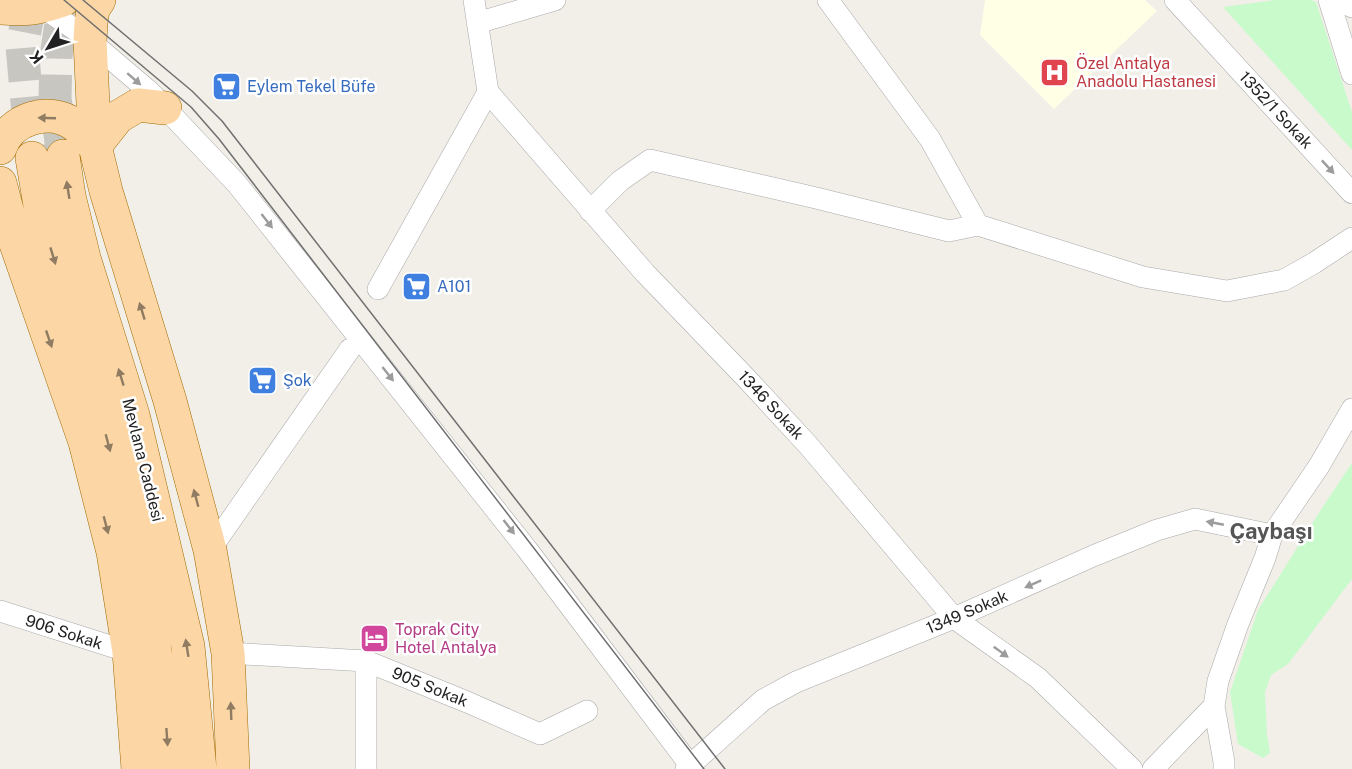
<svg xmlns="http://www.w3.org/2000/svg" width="1352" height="769" viewBox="0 0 1352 769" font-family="'Public Sans',sans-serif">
  <rect width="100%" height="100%" fill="#f2efe9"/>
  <path fill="#ffffe5" d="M985 0H1145L1157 11 1054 109 980 35Z"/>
  <path fill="#c8facc" d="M1275 0H1311L1316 2 1352 112V150L1223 7Z
    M1352 463V579L1288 664 1271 675 1265 692 1267 734 1270 753 1263 758 1238 744 1230 692 1258 610 1322 508Z"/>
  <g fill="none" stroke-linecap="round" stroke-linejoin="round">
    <path stroke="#c8c6c1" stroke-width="33" stroke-dasharray="33 16" stroke-linecap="butt" d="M31 0 22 46 32 158
      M63 156 55 98 56 56 63 11 68 0"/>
    <defs>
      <path id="minor" d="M474 0 488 92 645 273 747 379 808 445 954 618 1038 678 1132 769
        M828 0 930 139 978 225
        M1175 0 1352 193
        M1329 0 1352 74
        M1340 0 1352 7
        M42 7 83 35 150 92 237 184 526 548 690 765
        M477 23 555 0
        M590 211 620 181 650 160 812 197 949 231 978 225 1143 277 1227 291 1284 280 1314 263 1352 238
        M378 289 488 92
        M210 550 350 349
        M0 611 129 652
        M228 653 366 661 467 702 540 734 587 711
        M366 769V661
        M686 769 763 700 796 682 954 618 1093 556 1157 530 1195 519 1272 535
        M1153 769 1214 706
        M1224 769V762L1214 706 1218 681 1238 624 1265 558 1272 535 1319 466 1352 409"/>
      <path id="primary" d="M99 0 93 9 91 23 90 41 95 146 106 191 170 401 210 550 228 653 233 769
        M0 8C27 10 37 9 63 0
        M0 148C10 119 49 106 75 125 82 131 88 140 95 146L118 117 138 105 165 108
        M63 156 69 196 84 258 133 415 188 646 200 769
        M32 158 43 223 104 430 132 530 153 639 165 712 169 769
        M0 183 16 244 85 442 113 552 129 652 138 769"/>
    </defs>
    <use href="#minor" stroke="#a9a9a9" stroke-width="22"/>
    <use href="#primary" stroke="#a06b00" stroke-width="34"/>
    <use href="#minor" stroke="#fff" stroke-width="21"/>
    <use href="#primary" stroke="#fcd6a4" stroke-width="33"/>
    <path stroke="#707070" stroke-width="1.5" d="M64 0 191 107 219 139 704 769
      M83 0 192 91 222 121 725 769"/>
  </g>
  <defs><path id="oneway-solid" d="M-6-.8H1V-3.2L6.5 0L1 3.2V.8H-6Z" transform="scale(1.5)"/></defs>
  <g fill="#9c9c9c">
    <use href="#oneway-solid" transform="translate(134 79) rotate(41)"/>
    <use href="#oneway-solid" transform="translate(1328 167) rotate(47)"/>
    <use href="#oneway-solid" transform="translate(267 221) rotate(52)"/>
    <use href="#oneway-solid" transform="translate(388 374) rotate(52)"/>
    <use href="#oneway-solid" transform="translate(1215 523) rotate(-169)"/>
    <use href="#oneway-solid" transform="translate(509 527) rotate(52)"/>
    <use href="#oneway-solid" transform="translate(1033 584) rotate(156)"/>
    <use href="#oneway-solid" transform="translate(1001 652) rotate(36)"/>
  </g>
  <g fill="#8f7c63">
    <use href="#oneway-solid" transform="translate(47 118) rotate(-178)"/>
    <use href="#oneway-solid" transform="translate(68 190) rotate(-99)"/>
    <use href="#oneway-solid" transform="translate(53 256) rotate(73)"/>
    <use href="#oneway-solid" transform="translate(142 311) rotate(-107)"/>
    <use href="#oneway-solid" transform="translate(49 339) rotate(71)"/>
    <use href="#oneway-solid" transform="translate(121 377) rotate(-107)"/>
    <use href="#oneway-solid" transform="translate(108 443) rotate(75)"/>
    <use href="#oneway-solid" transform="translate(196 498) rotate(-105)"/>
    <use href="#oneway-solid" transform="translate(106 525) rotate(75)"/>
    <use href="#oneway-solid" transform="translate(187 648) rotate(-99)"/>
    <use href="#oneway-solid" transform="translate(231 711) rotate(-92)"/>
    <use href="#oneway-solid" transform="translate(167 737) rotate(86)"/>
  </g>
  <defs>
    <symbol id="hospital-square" viewBox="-11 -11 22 22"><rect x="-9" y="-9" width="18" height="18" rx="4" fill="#e0444e" stroke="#fff"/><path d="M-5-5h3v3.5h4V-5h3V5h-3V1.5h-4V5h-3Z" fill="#fff"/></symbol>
    <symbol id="supermarket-square" viewBox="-11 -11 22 22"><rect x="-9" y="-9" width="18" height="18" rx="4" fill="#3f7fe0" stroke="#fff"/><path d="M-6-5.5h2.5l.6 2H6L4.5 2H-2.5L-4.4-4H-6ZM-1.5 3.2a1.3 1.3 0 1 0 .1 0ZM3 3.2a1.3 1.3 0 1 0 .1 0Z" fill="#fff"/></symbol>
    <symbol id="hotel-square" viewBox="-11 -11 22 22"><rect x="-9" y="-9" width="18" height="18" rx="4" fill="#d1479c" stroke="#fff"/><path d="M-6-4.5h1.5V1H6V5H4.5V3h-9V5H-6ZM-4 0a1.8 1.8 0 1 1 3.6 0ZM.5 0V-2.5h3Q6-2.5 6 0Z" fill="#fff"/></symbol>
  </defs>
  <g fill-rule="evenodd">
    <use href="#hospital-square" x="1038" y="56" width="33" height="33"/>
    <use href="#supermarket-square" x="210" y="70" width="33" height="33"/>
    <use href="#supermarket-square" x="400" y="270" width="33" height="33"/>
    <use href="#supermarket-square" x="246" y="364" width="33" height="33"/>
    <use href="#hotel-square" x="358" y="622" width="33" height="33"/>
  </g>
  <g text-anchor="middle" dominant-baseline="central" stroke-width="5" stroke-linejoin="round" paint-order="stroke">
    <g font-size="16" fill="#be3a42" stroke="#fff" text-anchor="start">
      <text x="1076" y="63">Özel Antalya<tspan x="1076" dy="18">Anadolu Hastanesi</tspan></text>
    </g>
    <g font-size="16" fill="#366cbe" stroke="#fff" text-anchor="start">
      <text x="247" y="86">Eylem Tekel Büfe</text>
      <text x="437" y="286">A101</text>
      <text x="283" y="380">Şok</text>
    </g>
    <g font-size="16" fill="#222" stroke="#fff">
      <text transform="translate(1276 110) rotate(47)">1352/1 Sokak</text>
      <text transform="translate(771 405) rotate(47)">1346 Sokak</text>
      <text transform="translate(143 460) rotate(76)">Mevlana Caddesi</text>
      <text transform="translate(967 612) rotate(-23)">1349 Sokak</text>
      <text transform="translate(64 632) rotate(18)">906 Sokak</text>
      <text transform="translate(430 687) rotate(22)">905 Sokak</text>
    </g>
    <g font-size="16" fill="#b23c85" stroke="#fff" text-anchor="start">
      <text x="395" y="629">Toprak City<tspan x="395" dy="18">Hotel Antalya</tspan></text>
    </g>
    <g font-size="22" font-weight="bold" fill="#555" stroke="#fff">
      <text x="1271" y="531">Çaybaşı</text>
    </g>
  </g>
  <g transform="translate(48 48) rotate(231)" stroke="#ffffff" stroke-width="4.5" paint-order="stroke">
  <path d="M0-4.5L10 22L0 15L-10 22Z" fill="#222222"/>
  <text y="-9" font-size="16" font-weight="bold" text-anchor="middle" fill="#222222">K</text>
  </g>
</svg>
